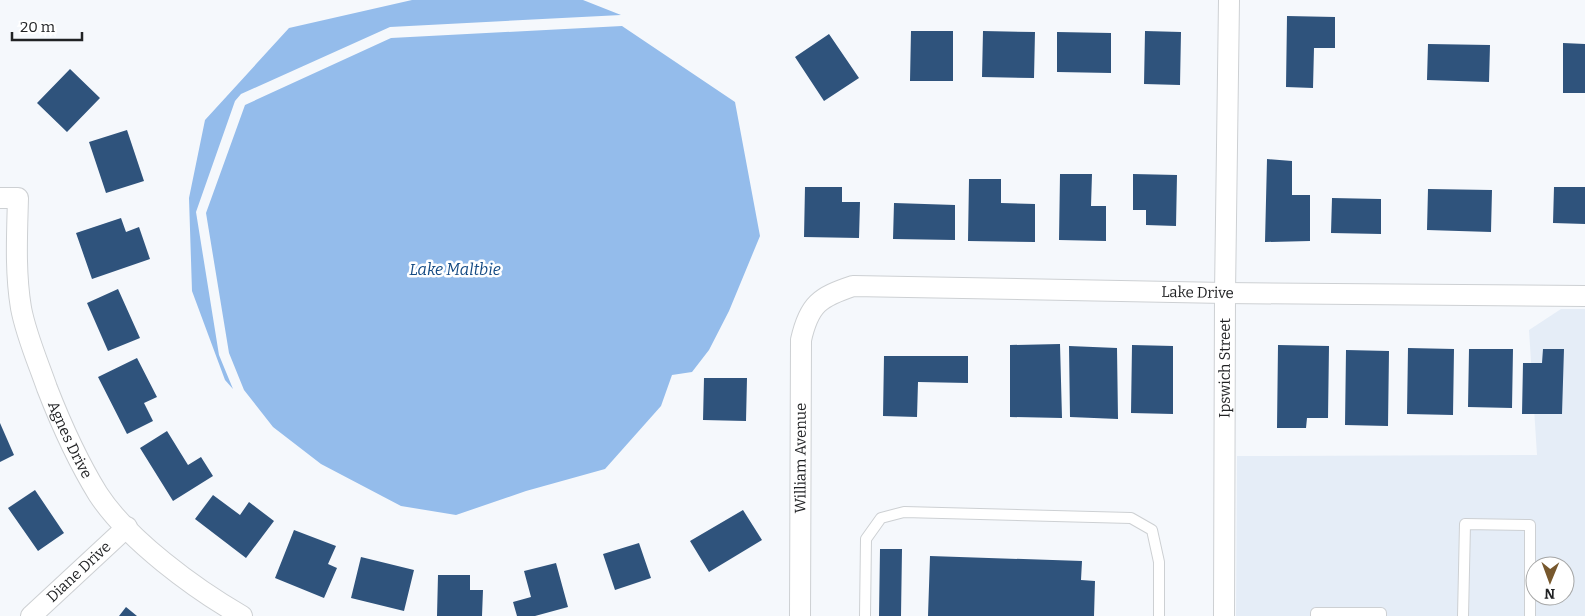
<svg xmlns="http://www.w3.org/2000/svg" width="1585" height="616" viewBox="0 0 1585 616" font-family="Bitter,serif">
  <rect width="100%" height="100%" fill="#f5f8fc"/>
  <path fill="#e5edf7" fill-rule="evenodd" d="M1561 309H1585V616H1236L1237 456 1537 455 1529 330ZM1535 566H1565V596H1535Z"/>
  <path fill="#94bceb" d="M412 0H583L621 15 390 27 241 94 235 101 196 212 219 355 233 389 225 380 192 291 189 198 205 120 289 28Z
    M622 26 735 102 760 236 729 311 709 350 692 372 672 375 661 406 605 469 526 491 456 515 401 506 321 464 273 427 244 390 229 353 206 213 245 105 391 38Z"/>
  <path fill="#2f537c" d="M1287 16 1335 17V48H1314L1313 88 1286 87Z
    M911 31H953V81H910Z
    M983 31 1035 32 1034 78 982 77Z
    M1145 31 1181 32 1180 85 1144 84Z
    M1057 32 1111 33V73L1057 72Z
    M829 34 859 78 824 101 795 57Z
    M1563 43 1585 44V93H1563Z
    M1428 44 1490 45 1489 82 1427 80Z
    M70 69 100 98 67 132 37 103Z
    M127 130 144 181 106 193 89 142Z
    M1267 159 1292 161V195H1310V241L1265 242Z
    M1060 174H1092L1091 206H1106V241L1059 240Z
    M1133 174 1177 175 1176 226 1146 225V210H1133Z
    M969 179H1001V203L1035 204V242L968 241Z
    M805 187H842V202H860L859 238 804 237Z
    M1554 187H1585V224L1553 223Z
    M1428 189 1492 190 1491 232 1427 230Z
    M1332 198 1381 199V234L1331 233Z
    M894 203 955 205V240L893 239Z
    M121 218 126 232 139 227 150 259 92 279 76 233Z
    M118 289 140 338 108 351 87 303Z
    M1060 344 1062 418 1010 417V345Z
    M1132 345 1173 346V414L1131 413Z
    M1278 345 1329 346 1328 418H1307L1306 428H1277Z
    M1069 346 1117 348 1118 419 1070 417Z
    M1408 348 1454 349 1453 415 1407 414Z
    M1469 349H1513L1512 408 1468 407Z
    M1543 349H1564L1562 414H1522L1523 363H1542Z
    M1346 350 1389 351 1388 426 1345 425Z
    M884 356H968V383L918 382 917 417 883 416Z
    M137 358 157 397 144 403 153 421 127 434 98 377Z
    M704 378H747L746 421 703 420Z
    M0 423 14 455 0 462Z
    M167 431 188 465 201 457 213 476 173 501 140 448Z
    M35 490 64 533 38 551 8 508Z
    M213 495 240 515 249 502 274 521 246 558 195 519Z
    M743 510 762 540 709 572 690 541Z
    M294 530 336 546 328 564 337 568 324 598 275 578Z
    M639 543 651 578 615 590 603 554Z
    M880 549H902L901 616H879Z
    M930 556 1082 561 1081 580 1095 581 1094 616H928Z
    M361 557 414 570 404 611 351 598Z
    M556 563 568 607 535 616H517L513 602 531 597 524 571Z
    M438 575H470V590H483L482 616H437Z
    M126 607 137 616H119Z"/>
  <g fill="none" stroke-linecap="round" stroke-linejoin="round">
    <defs>
      <path id="lane" d="M865 616 866 539 881 518 904 512 1131 518 1152 530 1159 562V616
        M1316 616V613H1381V616
        M1463 616 1465 524 1530 525V616"/>
      <g id="street">
        <path id="s1" d="M0 198H18C17 235 15 272 21 308 26 335 38 362 47 388 61 424 77 460 98 494 128 540 195 589 242 616"/>
        <path id="s2" d="M31 616 127 527"/>
        <path id="s3" d="M800 616 801 340C809 304 820 297 853 286L1225 293 1585 296"/>
        <path id="s4" d="M1224 616 1225 293 1229 0"/>
      </g>
    </defs>
    <use href="#lane" stroke="#cdd0d3" stroke-width="12"/>
    <use href="#street" stroke="#cdd0d3" stroke-width="22"/>
    <use href="#lane" stroke="#fff" stroke-width="10"/>
    <use href="#street" stroke="#fff" stroke-width="20"/>
  </g>
  <g text-anchor="middle" dominant-baseline="central" stroke-width="5" stroke-linejoin="round" paint-order="stroke">
    <g font-size="15" fill="#212224" stroke="#fff">
      <text stroke="none"><textPath href="#s3" startOffset="701">Lake Drive</textPath></text>
      <text stroke="none"><textPath href="#s4" startOffset="248">Ipswich Street</textPath></text>
      <text stroke="none"><textPath href="#s1" startOffset="269">Agnes Drive</textPath></text>
      <text stroke="none"><textPath href="#s3" startOffset="158">William Avenue</textPath></text>
      <text stroke="none"><textPath href="#s2" startOffset="65">Diane Drive</textPath></text>
    </g>
    <g font-size="16" font-style="italic" fill="#144a83" stroke="#fff">
      <text x="455" y="269">Lake Maltbie</text>
    </g>
  </g>
  <g transform="translate(1550 581) rotate(181)"><circle r="24" fill="#ffffff" stroke="#a6a7a7"/>
  <path d="M0-4L9 19L0 12L-9 19Z" fill="#77582d"/>
  <text y="-8" font-size="14" font-weight="bold" text-anchor="middle" fill="#212224">N</text>
  </g>
  <path d="M12 32v8h70v-8" fill="none" stroke="#212224" stroke-width="2.5"/>
  <text x="20" y="32" font-size="15" fill="#212224" stroke="#ffffff" stroke-width="4" paint-order="stroke">20 m</text>
</svg>
